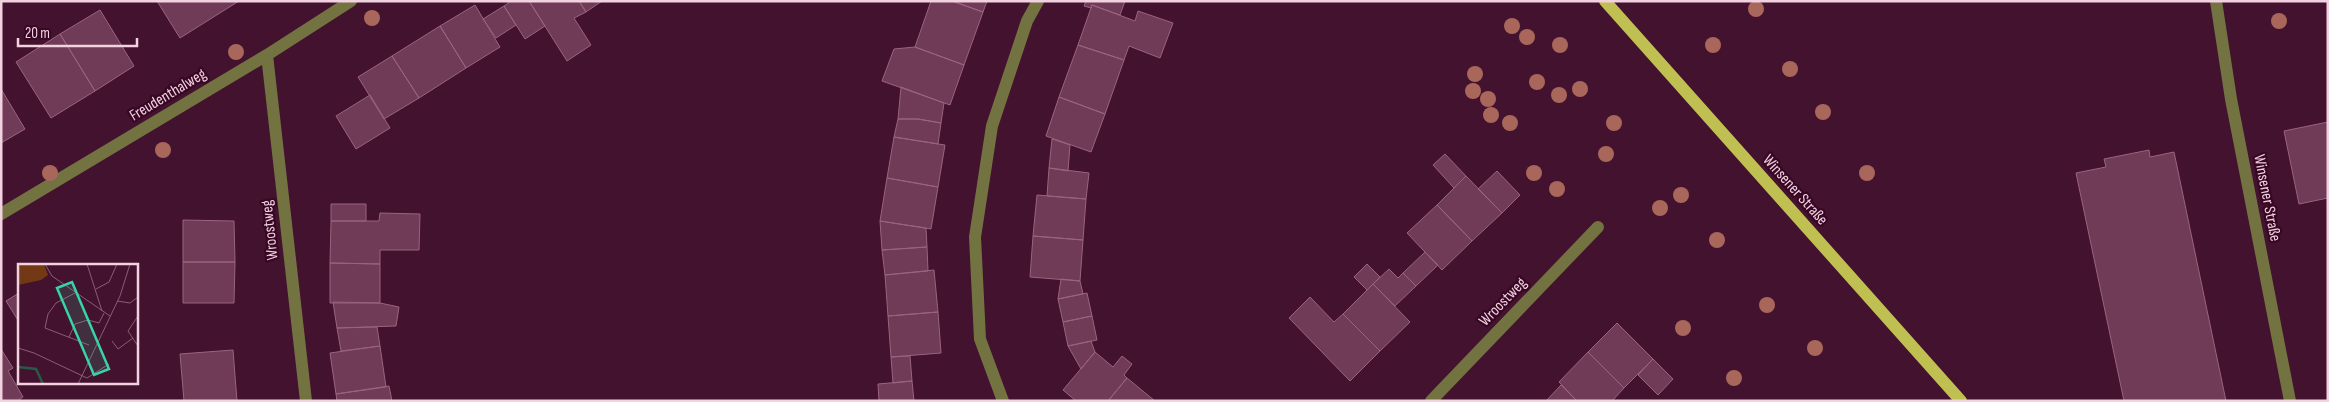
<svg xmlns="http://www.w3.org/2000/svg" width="2329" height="402" viewBox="0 0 2329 402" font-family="'Sofia Sans Condensed',sans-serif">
  <rect width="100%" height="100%" fill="#43122e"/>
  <path fill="#703b56" stroke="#9b637f" d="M157 1H239L180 38Z
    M511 1H529L545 26 525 39 504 6Z
    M529 1H579L586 12 574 18 591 45 567 61Z
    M579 1H602L586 12Z
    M931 1H952L983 12 964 65 915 47Z
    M952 1H987L983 12Z
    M1086 1H1125L1120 15 1092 5 1091 8 1084 6Z
    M475 5 500 47 466 68 440 26Z
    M1092 5 1135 21 1138 11 1173 23 1160 58 1129 46 1124 60 1078 45Z
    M504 6 516 25 496 38 483 19Z
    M100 10 134 66 95 91 60 34Z
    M440 26 466 68 419 98 392 56Z
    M60 34 95 91 51 118 16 62Z
    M1078 45 1124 60 1105 114 1059 97Z
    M915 47 964 65 950 105 882 81 894 49Z
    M392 56 419 98 384 119 358 77Z
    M901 87 944 103 941 123 918 119H898Z
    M1 89 25 129 1 143Z
    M370 95 390 128 356 149 336 116Z
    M1059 97 1105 114 1091 152 1046 136Z
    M898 119H918L941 123 938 144 894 137Z
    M2328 122V198L2299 204 2284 131Z
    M894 137 945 145 938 187 887 178Z
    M1052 139 1070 145 1068 171 1049 168Z
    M2149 150 2150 157 2174 152 2226 401H2124L2076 173 2106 167 2104 159Z
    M1445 154 1466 176 1454 188 1433 165Z
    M1049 168 1089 173 1086 199 1047 196Z
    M1497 171 1520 195 1502 213 1478 189Z
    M1466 176 1502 213 1472 241 1437 205Z
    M887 178 938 187 931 229 880 221Z
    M1037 195 1086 199 1083 240 1033 236Z
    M331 204H366V221H331Z
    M1437 205 1472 241 1442 270 1407 233Z
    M380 213 420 214 419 250H380V264L330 263 331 221H379Z
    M183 220 234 221 235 262H183Z
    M880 221 926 228 927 247 882 250Z
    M1033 236 1083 240 1080 281 1030 277Z
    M927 247 928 271 885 275 882 250Z
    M1425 252 1438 265 1416 286 1403 273Z
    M183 262H235L234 303H183Z
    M330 263 380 264V303H330Z
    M1367 264 1380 277 1367 290 1354 277Z
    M1389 269 1398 278 1403 273 1416 286 1395 306 1373 284Z
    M934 270 938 312 888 316 885 275Z
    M1061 279 1080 281 1083 294 1058 299Z
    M1373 284 1410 322 1380 351 1343 314Z
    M19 293V322L6 301Z
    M1087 293 1092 316 1063 322 1058 299Z
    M1310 297 1334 322 1343 314 1380 351 1350 381 1289 318Z
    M333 302 380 303 399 307 396 326 337 328Z
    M938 312 941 353 891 357 888 316Z
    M1092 316 1097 340 1068 346 1063 322Z
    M1617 323 1653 359 1624 388 1588 352Z
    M377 327 380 346 341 351 337 328Z
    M1091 341 1095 352 1081 369 1068 346Z
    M380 346 386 387 336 394 330 353Z
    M1 349 13 368 8 371 23 397 17 401H1Z
    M233 350 237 401H184L180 354Z
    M1095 352 1113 367 1122 356 1132 364 1124 375 1127 378 1108 401H1076L1063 390Z
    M1588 352 1624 388 1612 401H1577L1559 382Z
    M910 356 912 381 893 383 891 357Z
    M1653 359 1673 379 1658 395 1638 375Z
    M1127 378 1155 401H1108Z
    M912 381 914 401H879L878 384Z
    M1561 385 1577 401H1546Z
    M389 386 392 401H337L336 394Z"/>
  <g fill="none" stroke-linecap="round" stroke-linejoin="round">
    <path stroke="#737342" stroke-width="12" d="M2216 1 2231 99 2290 401
      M267 55 306 401
      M1 214 267 55 351 1
      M1003 401 980 339 975 237 992 126 1027 21 1038 1
      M1431 401 1598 227"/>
    <path stroke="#c0bf51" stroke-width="12" d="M1605 1 1961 401"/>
  </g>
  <g fill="#a9675c">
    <circle cx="1756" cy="9" r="8"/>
    <circle cx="372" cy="18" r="8"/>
    <circle cx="2279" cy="21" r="8"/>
    <circle cx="1512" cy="26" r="8"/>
    <circle cx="1527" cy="37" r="8"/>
    <circle cx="1560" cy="45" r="8"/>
    <circle cx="1713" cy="45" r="8"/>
    <circle cx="236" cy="52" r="8"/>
    <circle cx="1790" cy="69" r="8"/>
    <circle cx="1475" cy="74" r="8"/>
    <circle cx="1537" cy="82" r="8"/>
    <circle cx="1580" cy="89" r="8"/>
    <circle cx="1473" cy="91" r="8"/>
    <circle cx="1559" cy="95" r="8"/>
    <circle cx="1488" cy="99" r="8"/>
    <circle cx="1823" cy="112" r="8"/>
    <circle cx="1491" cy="115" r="8"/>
    <circle cx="1510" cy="123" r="8"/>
    <circle cx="1614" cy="123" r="8"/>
    <circle cx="163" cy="150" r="8"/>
    <circle cx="1606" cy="154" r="8"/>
    <circle cx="50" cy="173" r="8"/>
    <circle cx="1534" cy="173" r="8"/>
    <circle cx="1867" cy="173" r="8"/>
    <circle cx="1557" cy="189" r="8"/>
    <circle cx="1681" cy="195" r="8"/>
    <circle cx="1660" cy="208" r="8"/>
    <circle cx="1717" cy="240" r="8"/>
    <circle cx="1767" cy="305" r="8"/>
    <circle cx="1683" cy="328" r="8"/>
    <circle cx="1815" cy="348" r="8"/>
    <circle cx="1734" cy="378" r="8"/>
  </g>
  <g text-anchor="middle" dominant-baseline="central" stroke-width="4.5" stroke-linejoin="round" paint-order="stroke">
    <g font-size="16" fill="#f2d1e0" stroke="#370724">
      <text transform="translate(168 95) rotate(-31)">Freudenthalweg</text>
      <text transform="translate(1795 190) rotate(48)">Winsener Straße</text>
      <text transform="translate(2267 198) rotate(79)">Winsener Straße</text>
      <text transform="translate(270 230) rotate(-96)">Wroostweg</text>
      <text transform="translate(1503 302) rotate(-46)">Wroostweg</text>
    </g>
  </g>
  <g transform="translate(18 264)">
    <rect width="120" height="120" fill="#43122e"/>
    <path d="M0 0H26L30 11 23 16 0 21Z" fill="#733814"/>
    <path fill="none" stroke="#275a49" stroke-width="2.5" d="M0 103 18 105 25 120"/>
    <path fill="none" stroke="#895e75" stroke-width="1" d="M27 0 34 12 92 52M69 0 84 47M78 25 91 18 99 0M57 29 38 39 30 50 27 64 71 81M99 37 112 39 120 33M120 52 110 67 120 82M51 73 57 60 70 56 81 59 86 49M94 77 100 85 115 74M0 84 16 89 69 114 91 100M60 120 102 32 112 0"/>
    <path fill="#36d4a7" fill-opacity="0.15" stroke="#36d4a7" stroke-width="2.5" d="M54 18 91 105 76 111 39 24Z"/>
    <rect width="120" height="120" fill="none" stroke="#f2d1e0" stroke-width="2.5"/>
  </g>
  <rect width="2329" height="402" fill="none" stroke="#f2d1e0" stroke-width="5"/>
  <path d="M18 38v8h119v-8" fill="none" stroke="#f2d1e0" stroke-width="2.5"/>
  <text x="25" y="38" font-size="15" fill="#f2d1e0" stroke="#370724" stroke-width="4" paint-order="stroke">20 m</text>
</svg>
